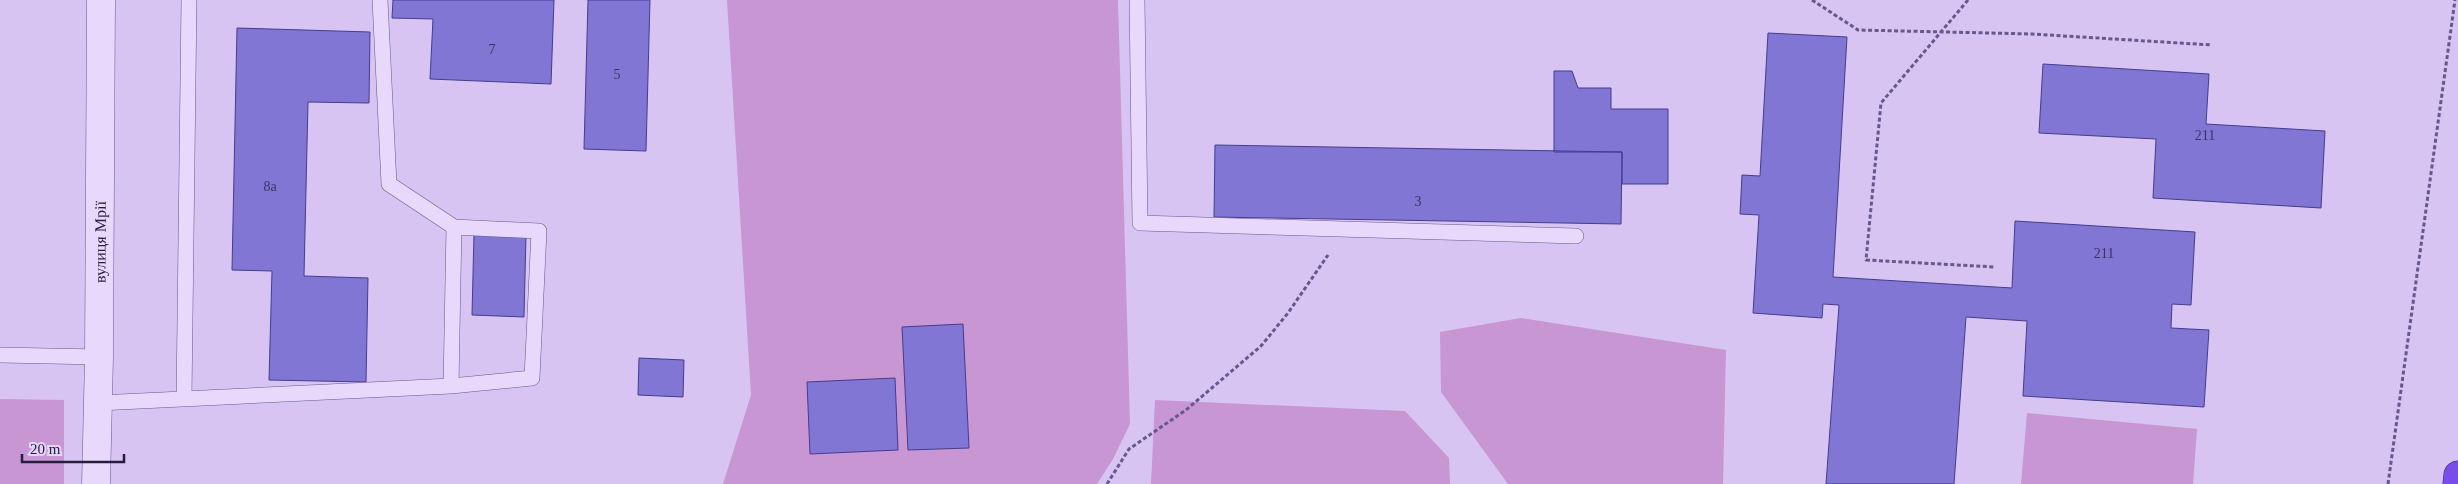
<svg xmlns="http://www.w3.org/2000/svg" width="2458" height="484" viewBox="0 0 2458 484" font-family="'Times New Roman',serif">
  <rect width="100%" height="100%" fill="#d7c4f2"/>
  <path fill="#c896d2" d="M727 0H1118L1130 424 1113 459 1097 484H723L751 395Z
    M1521 318 1726 350 1723 484H1508L1441 392 1440 332Z
    M0 399 64 400V484H0Z
    M1155 400 1405 411 1449 458 1450 484H1151Z
    M2027 413 2197 429 2193 484H2021Z"/>
  <path fill="#8276d4" stroke="#453b91" d="M393 0H554L551 84 430 79 433 19 392 18Z
    M588 0H650L646 151 584 149Z
    M237 28 370 32 369 103 308 102 304 276 368 278 366 382 269 380 272 271 232 270Z
    M1768 33 1847 37 1833 277 2012 288 2015 221 2195 232 2191 305 2172 304 2171 328 2209 330 2204 407 2023 396 2027 321 1966 317 1954 484H1826L1839 305 1823 304 1822 318 1753 313 1759 215 1740 214 1742 175 1760 176Z
    M2043 64 2209 74 2206 124 2325 131 2321 208 2153 198 2156 139 2039 133Z
    M1554 71H1572L1578 88H1611V109H1668V184H1622V152H1554Z
    M1215 145 1622 152 1621 224 1214 217Z
    M474 234 526 235 524 317 472 315Z
    M963 324 969 448 908 450 902 327Z
    M639 358 684 360 683 397 638 395Z
    M895 378 898 450 810 454 807 382Z"/>
  <g fill="none" stroke-linecap="round" stroke-linejoin="round">
    <defs>
      <path id="lane" d="M1137 0 1140 223 1576 236
        M0 355 99 357
        M451 386 532 378 539 231 454 227
        M184 399 189 0
        M98 403 451 386 454 227 389 184 380 0"/>
      <g id="street">
        <path id="s1" d="M96 484 99 357 101 0"/>
      </g>
      <path id="highway" d="M2457 484 2458 475"/>
    </defs>
    <use href="#lane" stroke="#66588f" stroke-width="16"/>
    <use href="#street" stroke="#66588f" stroke-width="29"/>
    <use href="#highway" stroke="#352c5c" stroke-width="29"/>
    <path stroke="#66588f" stroke-width="3" stroke-dasharray="4 2.5" stroke-linecap="butt" d="M1812 0 1858 30 2032 34 2212 45
      M1968 0 1881 103 1866 260 1995 267
      M1107 484 1129 449 1186 410 1261 346 1288 313 1328 255
      M2388 484 2455 0"/>
    <use href="#lane" stroke="#e7d8fc" stroke-width="15"/>
    <use href="#street" stroke="#e7d8fc" stroke-width="28"/>
    <use href="#highway" stroke="#784de9" stroke-width="28"/>
  </g>
  <g text-anchor="middle" dominant-baseline="central" stroke-width="4.5" stroke-linejoin="round" paint-order="stroke">
    <g font-size="14" fill="#3c3364">
      <text x="492" y="49">7</text>
      <text x="617" y="74">5</text>
      <text x="2205" y="135">211</text>
      <text x="270" y="186">8а</text>
      <text x="1418" y="201">3</text>
      <text x="2104" y="253">211</text>
    </g>
    <g font-size="16" fill="#241d3e" stroke="#e4d4f9">
      <text stroke="none"><textPath href="#s1" startOffset="242">вулиця Мрії</textPath></text>
    </g>
  </g>
  <path d="M22 454v8h102v-8" fill="none" stroke="#241d3e" stroke-width="2.5"/>
  <text x="30" y="454" font-size="15" fill="#241d3e" stroke="#e4d4f9" stroke-width="4" paint-order="stroke">20 m</text>
</svg>
